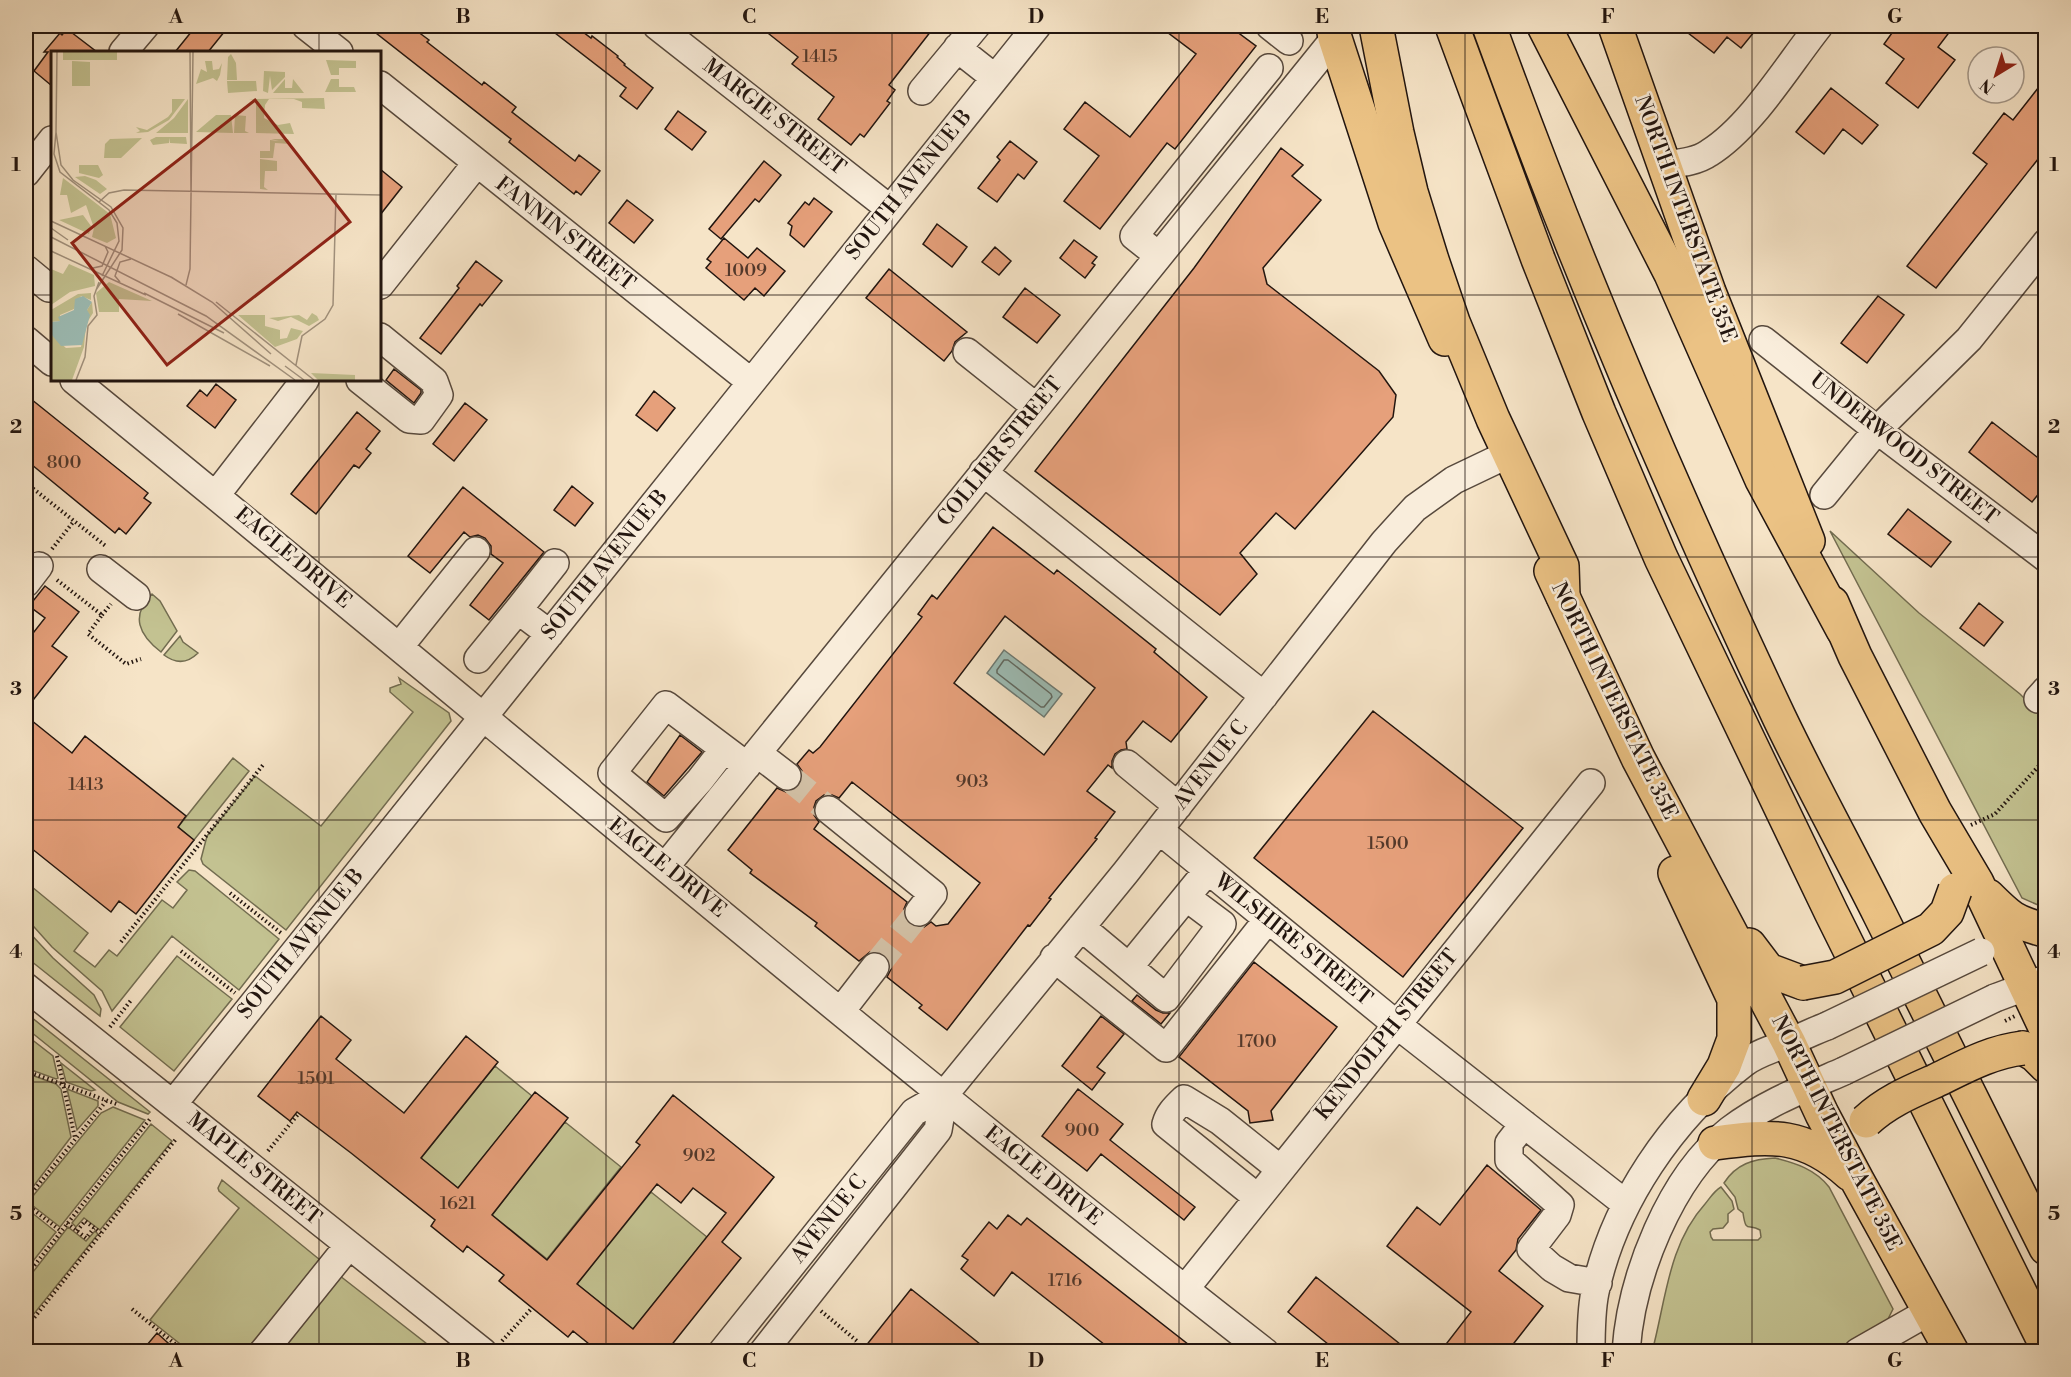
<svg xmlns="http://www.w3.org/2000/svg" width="2071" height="1377" viewBox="0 0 2071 1377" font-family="'Libre Bodoni',serif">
  <rect width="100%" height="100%" fill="#f6e4c7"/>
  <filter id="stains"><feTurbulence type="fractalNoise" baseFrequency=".00333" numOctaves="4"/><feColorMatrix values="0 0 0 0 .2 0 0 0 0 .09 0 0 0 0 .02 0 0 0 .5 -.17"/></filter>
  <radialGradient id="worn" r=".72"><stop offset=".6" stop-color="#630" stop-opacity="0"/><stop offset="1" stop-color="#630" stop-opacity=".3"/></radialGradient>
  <path fill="#c3c291" stroke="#726c50" stroke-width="1.5" d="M1830 531 1919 613 2020 694 2045 719V908L2022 898Z
    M152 594 160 601 177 631 161 652C139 635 130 616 152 594Z
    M180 636 183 642 198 653C187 664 176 664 164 655Z
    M399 678 449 713 451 721 286 930 203 864 201 859 207 836 255 776 321 826 413 712 390 692V688L401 684Z
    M233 758 249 771 194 840 178 827Z
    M189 870 195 871 279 939 239 990 172 936 112 1011 102 991 52 947 26 918V882L88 933 74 951 95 967 109 950 117 956 162 900 173 908 187 890 177 882Z
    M26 929 53 958 94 995 101 1009 100 1016 26 957Z
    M177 956 232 999 174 1071 120 1027Z
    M26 1013 150 1112 148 1114 118 1102 26 1028Z
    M26 1035 53 1056 58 1078 56 1079 26 1068Z
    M61 1063 95 1090 91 1091 66 1082Z
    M495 1066 532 1096 458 1188 421 1158Z
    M26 1073 56 1084 61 1089 71 1137 26 1196V1160L32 1151 26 1146Z
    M67 1089 98 1101V1106L77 1130Z
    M113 1107 145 1120 60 1227 28 1202 101 1113Z
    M565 1122 621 1167 547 1259 492 1215Z
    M151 1124 172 1141 100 1230 84 1218 76 1227 72 1223Z
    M1775 1158C1795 1163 1815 1169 1829 1187L1893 1309 1887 1321 1840 1351 1652 1352C1666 1300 1668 1245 1705 1204 1710 1198 1714 1191 1721 1187L1732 1201 1734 1209 1728 1214V1222L1723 1228 1713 1229 1710 1232 1711 1237 1713 1240H1758L1761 1237 1760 1230C1748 1223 1746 1234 1743 1213L1738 1209 1735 1197 1724 1183C1736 1164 1753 1159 1775 1158Z
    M222 1180 325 1264 266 1338 252 1343 245 1351H189L150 1320 239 1208 219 1191 218 1188Z
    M651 1192 707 1237 633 1329 577 1284Z
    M26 1208 56 1232 26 1270Z
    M68 1227 86 1241 95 1231 98 1234 33 1315 26 1309V1281Z
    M335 1272 436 1351H401L390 1345 381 1351H276Z"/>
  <path fill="#9dbeb7" stroke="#6c7a74" stroke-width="1.5" d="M1004 650 1062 694 1044 717 987 673Z"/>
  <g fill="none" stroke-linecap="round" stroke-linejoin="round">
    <path stroke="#606a63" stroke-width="1.5" d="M1004 660H1008L1051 694 1052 697 1044 707H1041L997 673V670Z"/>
  </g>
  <path fill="#e6a07b" stroke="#22150f" stroke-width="1.5" fill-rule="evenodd" d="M196 26H229L208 52H175Z
    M367 26H410L429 40 427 42 482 85 484 82 516 107 512 112 575 161 579 155 600 171 581 195 576 191 574 194 509 142 511 139Z
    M546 26H575L591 38 592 36 618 56 617 57 625 64 624 65 653 88 637 109 620 96 626 88Z
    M759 26H935L889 85 895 90 887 101 890 103 864 137 860 134 851 145 818 119 834 97 792 64 798 57Z
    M1159 26H1229L1256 46 1175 149 1167 143 1100 229 1064 201 1099 156 1064 129 1085 102 1130 137 1196 54Z
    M1679 26H1759L1741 48 1727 37 1714 53Z
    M1897 26H1954L1938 47 1955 60 1918 108 1886 83 1904 59 1884 44Z
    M67 29 97 52H52V86L34 71 48 52H44L60 33 62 35Z
    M2046 78V149L1936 288 1907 266 1987 164 1973 153 2004 113 2013 120Z
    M1831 88 1878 125 1862 144 1843 129 1824 154 1796 132Z
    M678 111 706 132 692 150 665 129Z
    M1010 141 1037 162 1024 179 1018 174 997 202 978 188 1000 160 997 157Z
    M1281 148 1303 165 1292 176 1321 200 1263 268 1267 284 1379 371 1396 395 1393 417 1295 529 1276 513 1240 553 1257 574 1220 615 1035 471 1194 268Z
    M764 161 781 175 759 202 755 199 721 239 709 229Z
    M380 169 402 187 380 215Z
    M814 198 832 212 804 247 790 235 792 226 788 223 805 202 809 205Z
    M627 200 653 220 634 243 609 223Z
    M937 224 967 247 952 267 923 244Z
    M724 238 748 258 757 248 785 271 764 296 755 288 744 300 706 268 711 262 707 259Z
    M1074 240 1097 257 1092 263 1095 265 1085 278 1060 258Z
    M995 247 1011 261 999 275 982 262Z
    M476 261 502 281 482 306 480 304 441 354 420 338 459 288 457 286Z
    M889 269 967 332 955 342 952 351 944 361 866 298Z
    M1025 288 1060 315 1037 343 1003 317Z
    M1878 296 1904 315 1867 363 1841 343Z
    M394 369 421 390V393L414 403 386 380Z
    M216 384 236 400 215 428 187 406 200 390 207 396Z
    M654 391 675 408 657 431 636 415Z
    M26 395 148 493 144 498 151 503 126 534 119 528 115 533 26 460Z
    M465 403 487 420 454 461 433 444Z
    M357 412 380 431 366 449 371 453 359 468 354 465 316 514 291 494Z
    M1992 422 2046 464V485L2032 502 1969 452Z
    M572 486 593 503 575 526 554 510Z
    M463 487 544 552 489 620 470 605 503 563 491 554V546L485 538 478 535 470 537 464 532 430 573 408 556Z
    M1908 509 1951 542 1931 567 1888 534Z
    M993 527 1054 574 1057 570 1076 585 1156 649 1154 652 1207 697 1171 742 1143 721 1126 742 1127 749 1121 750 1115 754 1112 761V768L1108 765 1087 791 1115 812 1095 838 1097 839 1049 898 1051 899 1030 926 1028 925 947 1030 919 1008 922 1005 887 977 891 969 890 962 885 955 878 952H870L859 961 815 926 817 923 750 873 752 870 728 850 777 788 786 792 794 790 799 786 803 777 802 771 797 764 809 750 813 753 820 747 922 617 918 614 932 595 937 599ZM1005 616 1095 688 1044 755 954 683ZM852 782 980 883 948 924 936 926 931 922 924 927 917 928 910 925 904 917V909L907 902 814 829 819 822 814 815V807L816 801 824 795H832L839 798Z
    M45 586 79 612 52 646 67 657 26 709V642L45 618 29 606Z
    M1979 603 2003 622 1984 646 1960 628Z
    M1373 711 1523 828 1403 977 1254 858Z
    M26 716 72 753 85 736 186 816 178 827 194 840 136 914 119 901 111 912 26 844Z
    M680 735 702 752 664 796 647 782Z
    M1254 962 1337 1027 1271 1111 1273 1120 1250 1123 1248 1111 1179 1057Z
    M1137 995 1156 1010 1163 1013H1170L1161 1024 1132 1001Z
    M321 1016 351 1040 336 1059 404 1113 466 1036 498 1062 421 1158 458 1188 535 1092 568 1118 492 1215 547 1260 640 1145 636 1142 673 1095 774 1177 722 1242 741 1258 666 1352H599L573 1331 568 1337 499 1281 504 1275 467 1246 463 1252 431 1226 435 1220 351 1153 297 1112 290 1121 258 1096ZM657 1184 681 1203 693 1188 726 1213 633 1329 577 1284Z
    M1101 1016 1124 1034 1097 1067 1105 1073 1092 1090 1062 1066Z
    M1078 1089 1123 1124 1110 1140 1195 1207 1184 1220 1101 1154 1087 1171 1042 1136Z
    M1487 1165 1541 1210 1518 1239 1516 1250 1499 1271 1543 1306 1507 1352H1440L1471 1312 1387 1246 1417 1207 1440 1225Z
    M1008 1215 1021 1225 1027 1218 1198 1352H1114L1012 1272 994 1296 961 1269 968 1260 962 1256 989 1222 997 1229Z
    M1316 1277 1410 1352H1338L1288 1312Z
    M911 1289 990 1352H861Z
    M157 1333 178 1352H141Z"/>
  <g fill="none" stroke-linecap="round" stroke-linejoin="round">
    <path stroke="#d6c5ab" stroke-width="27" stroke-dasharray="27 14" stroke-linecap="butt" d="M787 776 829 810
      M875 967 919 912"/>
    <defs>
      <path id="minor" d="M306 26 339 52
        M657 26 890 209
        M1270 26 1289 41
        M957 48 995 78
        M123 52 145 26
        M380 85 751 382
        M922 91 976 26
        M1664 165C1679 163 1696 162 1709 153 1751 127 1788 65 1819 26
        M26 173 52 140
        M1158 255 1134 236 1269 68
        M26 269 49 288
        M380 285 476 164
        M26 340 52 362
        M1763 340 1877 430 2046 558
        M967 352 1036 407
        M74 380C471 703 861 1037 1265 1352
        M360 380 409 419 421 420 439 395 434 381 380 337
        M983 472 1264 696
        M216 495 305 380
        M1824 495 1877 430 1969 339 2046 243
        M101 569 136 596
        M26 583 39 566
        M518 610 555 563
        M399 647 476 551
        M478 659 518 610 550 634
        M2038 699 2046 690
        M724 749 700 780 666 818 612 773 666 705 747 766
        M757 753 787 776
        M1127 764 1178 806
        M829 810 933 894 919 912
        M1159 830 1396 1024 1626 1204
        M665 867 1335 38
        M1081 927 1129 967 1208 870
        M1054 958 1166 1048 1268 919
        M1129 967 1166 998 1222 924 1186 897
        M26 987 483 1352
        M1995 998 2046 979
        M841 1011 875 967
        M173 1104 1037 26
        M1524 1124 1509 1143V1160L1560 1205 1557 1215 1531 1249 1552 1268 1569 1278 1598 1283
        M1258 1198 1166 1124C1169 1113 1176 1107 1184 1099L1220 1121 1280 1169
        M1185 1289 1591 783
        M263 1352 349 1245
        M722 1352 914 1112 944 1095 1126 872 1384 542 1415 508 1454 480 1498 459
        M763 1352 938 1130 944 1095
        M1591 1352C1591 1332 1591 1311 1595 1292 1614 1203 1672 1118 1744 1063 1757 1053 1774 1049 1789 1042 1802 1037 1814 1031 1827 1026
        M1626 1352C1631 1277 1670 1177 1730 1130 1764 1104 1805 1088 1844 1071
        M1858 1352 1930 1311"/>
      <path id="major" d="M1333 26 1335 38 1395 223 1445 339
        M1615 26 1709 292 1808 541
        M1551 571 1638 758 1789 1043 1822 1114 1857 1180 1952 1352
        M1832 603 1855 656 1935 812 1977 883 2046 1029
        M1675 873 1734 999V1039L1724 1066 1704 1099
        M1988 896C2009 917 2014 922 2044 930
        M1749 945 1768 970 1803 983
        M2023 1048 2035 1055 2046 1066
        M1715 1143C1772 1135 1805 1133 1850 1174"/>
      <path id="highway" d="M1376 26 1397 133 1411 192 1432 260 1453 322 1493 419 1562 566 1563 596
        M1452 26 1538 259 1599 413 1661 558 1831 912 2046 1345
        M1489 26C1574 261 1672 490 1779 717 1811 784 1847 849 1880 915 1936 1026 1991 1137 2046 1248
        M1544 26 1671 274 1762 480 1843 630"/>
    </defs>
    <use href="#minor" stroke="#57493d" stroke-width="30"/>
    <use href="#major" stroke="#22150f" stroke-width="36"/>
    <use href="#highway" stroke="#22150f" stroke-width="36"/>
    <path stroke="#22150f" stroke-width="4" stroke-dasharray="1.5 3" stroke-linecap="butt" d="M26 483 107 547
      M52 549 74 521
      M57 580 102 615 88 634 126 664 141 659
      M102 615 111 604
      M1971 825 1995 814 2046 758
      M230 893 281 933
      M121 942 263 765
      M181 951 235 993
      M110 1027 132 999
      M57 1056 75 1138
      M26 1071 119 1105
      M268 1151 299 1113
      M26 1200 107 1100
      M26 1204 61 1231
      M67 1223 86 1238 94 1228
      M77 1231 85 1221 101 1233
      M26 1276 150 1119
      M132 1309 185 1352
      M821 1311 857 1341 855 1345 863 1352
      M26 1312 33 1318
      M26 1328 176 1139
      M502 1341 532 1308"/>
    <use href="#minor" stroke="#f9eddb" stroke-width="27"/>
    <use href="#major" stroke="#ebc284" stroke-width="33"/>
    <use href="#highway" stroke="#ebc284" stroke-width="33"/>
    <defs>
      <path id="minor-bridge" d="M1827 1026 1981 952
        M1844 1071 1995 998"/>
      <path id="major-bridge" d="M1803 983 1835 977 1931 929 1947 912 1955 890
        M1866 1121C1886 1102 1910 1092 1935 1081 1964 1067 1990 1052 2023 1048"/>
    </defs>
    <use href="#minor-bridge" stroke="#57493d" stroke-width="30" stroke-linecap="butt"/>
    <use href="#major-bridge" stroke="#22150f" stroke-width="36" stroke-linecap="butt"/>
    <path stroke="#22150f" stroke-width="4" stroke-dasharray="1.5 3" stroke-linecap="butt" d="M2005 1021 2017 1015"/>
    <use href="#minor-bridge" stroke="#f9eddb" stroke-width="27"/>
    <use href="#major-bridge" stroke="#ebc284" stroke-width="33"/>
  </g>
  <path fill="none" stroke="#22150f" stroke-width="1.5" stroke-opacity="0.55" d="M319 26V52M606 26V1352M892 26V1352M1179 26V1352M1465 26V1352M1752 26V1352M26 295H52M380 295H2046M319 380V1352M26 557H2046M26 820H2046M26 1082H2046"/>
  <g text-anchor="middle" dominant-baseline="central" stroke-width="5" stroke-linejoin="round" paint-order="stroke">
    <g font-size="18" fill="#53382a">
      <text x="820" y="56">1415</text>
      <text x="746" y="270">1009</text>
      <text x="64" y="462">800</text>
      <text x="972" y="781">903</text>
      <text x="86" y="784">1413</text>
      <text x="1388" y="843">1500</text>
      <text x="1257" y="1041">1700</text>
      <text x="316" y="1078">1501</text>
      <text x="1082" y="1130">900</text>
      <text x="699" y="1155">902</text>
      <text x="458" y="1203">1621</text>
      <text x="1065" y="1280">1716</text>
    </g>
    <g font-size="21" fill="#22150f" stroke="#f9eddb">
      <text transform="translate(774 117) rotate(38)">MARGIE STREET</text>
      <text transform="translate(909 185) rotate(-51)">SOUTH AVENUE B</text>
      <text transform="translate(1685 219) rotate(70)">NORTH INTERSTATE 35E</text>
      <text transform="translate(565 234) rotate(38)">FANNIN STREET</text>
      <text transform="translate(1904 449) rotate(38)">UNDERWOOD STREET</text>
      <text transform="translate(1000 452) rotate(-51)">COLLIER STREET</text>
      <text transform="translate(293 558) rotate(40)">EAGLE DRIVE</text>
      <text transform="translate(605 565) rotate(-51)">SOUTH AVENUE B</text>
      <text transform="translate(1614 701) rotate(64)">NORTH INTERSTATE 35E</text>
      <text transform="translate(1211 765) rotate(-52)">AVENUE C</text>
      <text transform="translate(667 868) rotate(39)">EAGLE DRIVE</text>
      <text transform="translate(1293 940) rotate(39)">WILSHIRE STREET</text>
      <text transform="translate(301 944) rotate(-51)">SOUTH AVENUE B</text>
      <text transform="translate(1387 1035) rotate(-51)">KENDOLPH STREET</text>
      <text transform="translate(1836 1133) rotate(63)">NORTH INTERSTATE 35E</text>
      <text transform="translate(254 1169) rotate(39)">MAPLE STREET</text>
      <text transform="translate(1043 1176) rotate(39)">EAGLE DRIVE</text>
      <text transform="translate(829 1219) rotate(-51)">AVENUE C</text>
    </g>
  </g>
  <g transform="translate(51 51)">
    <rect width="330" height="330" fill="#f6e4c7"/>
    <path d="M12 1H66V9H12ZM180 3 185 12 186 29H176L177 6ZM275 9 305 10V17H288V24H280ZM21 10 39 11V35H21ZM154 10H161L162 19 168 18 171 12 169 24 166 30 162 27 145 33 150 18 156 21ZM213 20 234 21V26L221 39 219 25 217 42 212 40ZM234 28V37H241L242 28 253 42H222ZM280 28H288V36H303L305 41H274ZM176 30H205L206 40 177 42ZM273 47 274 58 251 57V51L243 48H218L214 54 213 67 227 74 239 72 243 83 205 82V49L198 48ZM121 48H134L118 69 97 81 85 82 89 80 85 76 96 79 117 66 121 61ZM137 48V82H105L123 67ZM165 64H180L182 82 145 81ZM184 64 195 65 194 80 198 82H183ZM105 86H135L136 93 119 92V87L118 92 102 94 99 89ZM91 87 70 107H53L54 93 59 88ZM220 88H237L240 93 224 92 222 107H209V100H219V89L228 90ZM209 108 226 110V120H214L213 136 217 139 209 138ZM28 114H47L52 124 48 127 28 122ZM34 125 45 129 56 138 49 143 24 126ZM12 127 59 163 65 187 56 192 41 186 43 177 35 154 20 162 16 144H9ZM32 164 40 175 38 183 8 169ZM18 213 43 224 44 235 19 241 0 254V218L12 223ZM58 231 101 250 68 248V261H48L45 242ZM27 243 40 242V249L30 245 23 258 9 264V270L0 271V259ZM41 251 42 262 35 273 33 296 21 329H0V283L15 297 30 296 36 259ZM261 262 266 265 268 269 258 275 240 266 227 270 218 267 248 264 256 269ZM187 264H214V275L229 279V288L236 287 240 277 252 280 246 288 224 296ZM260 322 304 324V329H267Z" fill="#c3c291"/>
    <path d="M32 245 41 251 36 259 39 264 31 294 10 295 0 283V271L9 270 7 266 23 259 24 248Z" fill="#9dbeb7"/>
    <path fill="none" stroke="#a1917d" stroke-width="1.5" d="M6 1 5 81 10 114 22 129 60 156 72 177 71 199 45 239M139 1 140 139M5 81 3 103 9 121 58 159 66 172 68 190 51 225M48 151 58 142 73 139 330 144M0 170 122 227M0 177 17 189M0 186 155 265 244 329M0 200 95 244M42 217 51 215 57 201 54 195M120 226 161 251 220 303M69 231 64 225 69 211 80 208M135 234 139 218 142 1M93 242 173 282M165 251 263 329M127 263 219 315M245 314 251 285 274 268 282 254 285 143M234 315 253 329M25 329 34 306 37 275 46 264 43 245 48 231"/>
    <path fill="#8f2418" fill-opacity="0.15" stroke="#8f2418" stroke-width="3" d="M204 49 299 171 116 314 21 192Z"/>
    <rect width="330" height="330" fill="none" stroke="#22150f" stroke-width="3"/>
  </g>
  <rect width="2071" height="1377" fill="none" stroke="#f6e4c7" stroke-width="66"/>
  <g transform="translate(1996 75) rotate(218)"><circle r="28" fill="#f9eddb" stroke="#a39789" stroke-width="1.5"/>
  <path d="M0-4.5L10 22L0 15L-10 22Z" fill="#8f2418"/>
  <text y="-9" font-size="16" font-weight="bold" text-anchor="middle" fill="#22150f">N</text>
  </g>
  <rect x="33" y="33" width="2005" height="1311" fill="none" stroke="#22150f" stroke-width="2"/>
  <g font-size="20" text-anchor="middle" font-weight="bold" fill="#22150f">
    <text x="176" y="23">A</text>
    <text x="463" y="23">B</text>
    <text x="749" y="23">C</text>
    <text x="1036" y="23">D</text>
    <text x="1322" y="23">E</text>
    <text x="1608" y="23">F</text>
    <text x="1895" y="23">G</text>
    <text x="16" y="171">1</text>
    <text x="2054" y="171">1</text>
    <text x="16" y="433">2</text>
    <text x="2054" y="433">2</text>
    <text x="16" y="695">3</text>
    <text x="2054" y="695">3</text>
    <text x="16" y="958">4</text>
    <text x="2054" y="958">4</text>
    <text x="16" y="1220">5</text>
    <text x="2054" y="1220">5</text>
    <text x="176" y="1367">A</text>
    <text x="463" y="1367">B</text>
    <text x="749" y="1367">C</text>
    <text x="1036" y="1367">D</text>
    <text x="1322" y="1367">E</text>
    <text x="1608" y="1367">F</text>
    <text x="1895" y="1367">G</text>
  </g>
  <rect width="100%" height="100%" filter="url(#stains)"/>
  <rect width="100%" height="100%" fill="url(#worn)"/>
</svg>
